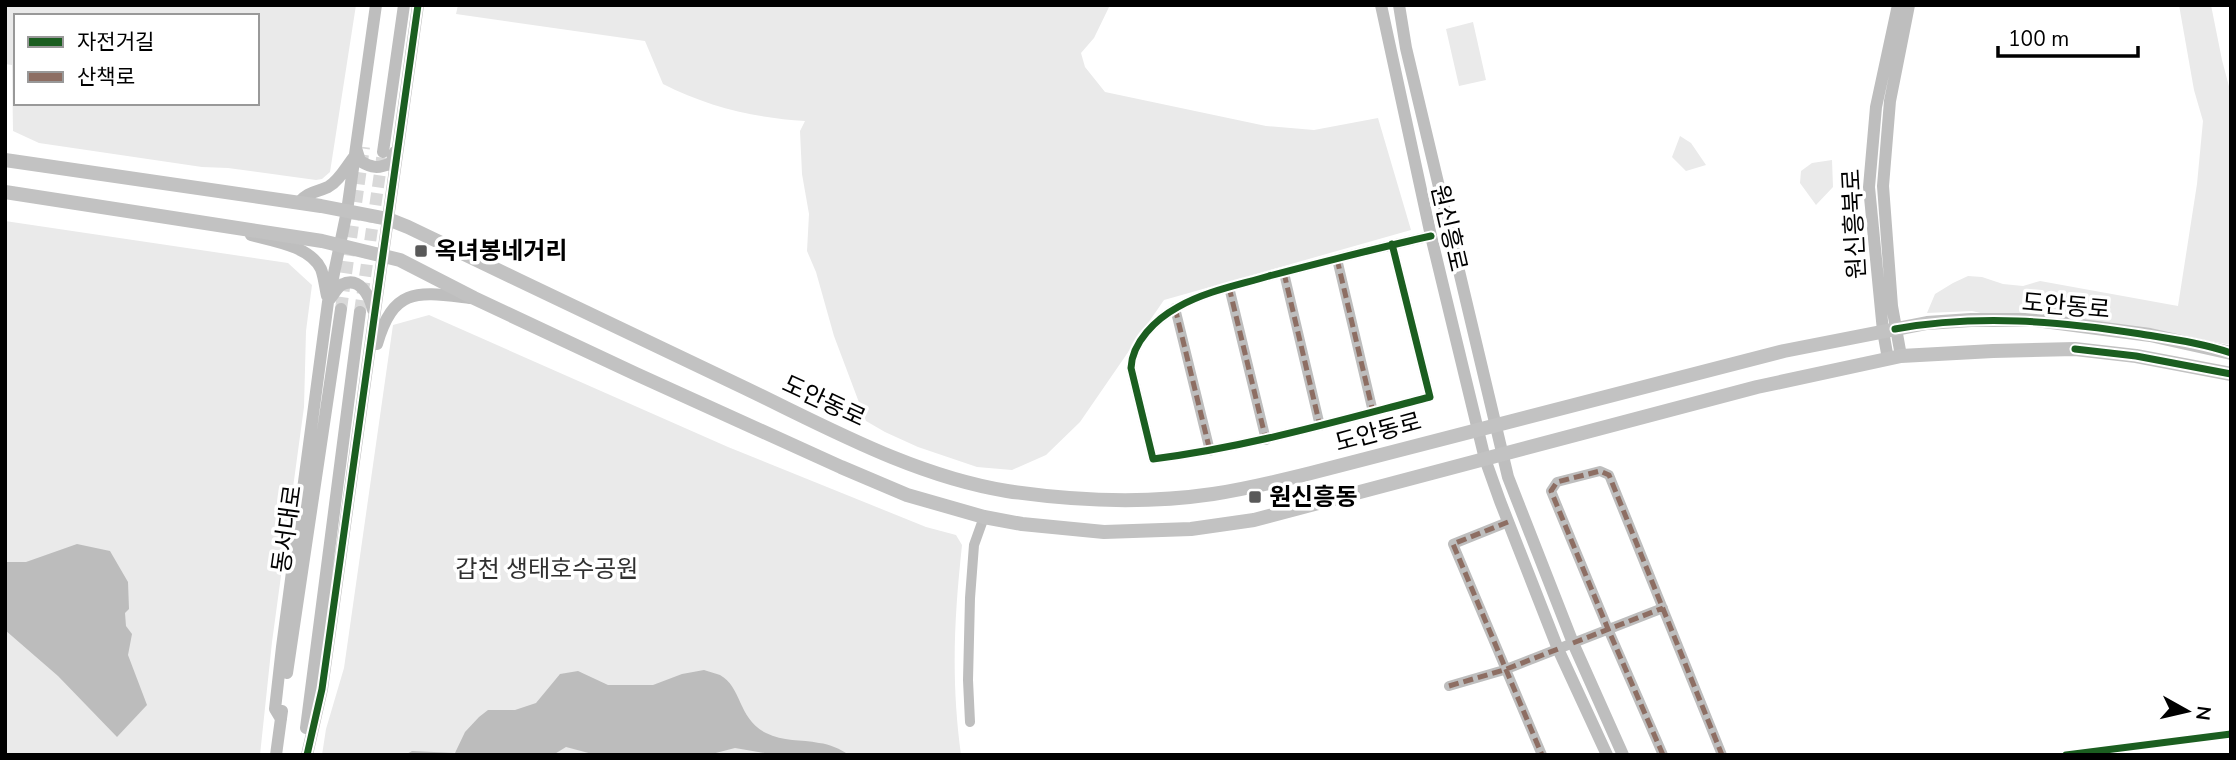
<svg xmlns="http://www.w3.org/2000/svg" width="2236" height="760" viewBox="0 0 2236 760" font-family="'Nunito Sans','Noto Sans KR',sans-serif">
  <rect width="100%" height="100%" fill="#fff"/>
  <path fill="#eaeaea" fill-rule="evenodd" d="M5 5H356L330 172 322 179 316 180 228 168 202 167 39 143 13 131 12 65 5 64ZM16 16H257V103H16Z
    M458 5H1110L1094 38 1081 53 1085 67 1105 92 1266 126 1314 130 1378 118 1411 230 1164 300 1080 422 1046 455 1012 470 977 467 918 447 885 432 866 421 834 336 816 272 807 251 809 214 802 174 800 131 805 121C755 118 708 107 663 84L645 41 456 14Z
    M2179 5H2211L2222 60 2231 94V345L2138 327 2078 319 1989 315 1972 311 1927 313 1935 294 1953 283 1968 276 1982 277 2003 284 2023 286 2040 281 2178 306 2197 184 2203 121 2194 90Z
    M1473 22 1486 80 1459 86 1446 29Z
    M1680 136 1691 143 1706 165 1686 171 1672 157Z
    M1832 160 1833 187 1816 205 1800 183 1801 171 1812 163Z
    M5 221 288 263 312 285 306 331 304 407 272 642 260 755H5Z
    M429 315 728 447 926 527 956 535 962 545C954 620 951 680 961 755H322L326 729 344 668 393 325Z"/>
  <path fill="#bcbcbc" d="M77 544 110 551 128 582 129 609 125 613 126 626 132 634 128 655 147 705 117 737 58 676 5 630V562H26Z
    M704 670C709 672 715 673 720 675 742 687 738 719 766 733 783 742 801 739 819 743 830 744 840 749 849 755H776L735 748 708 755H596L566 747 553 755H405L412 751 455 753 465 732 479 717 488 710H515L536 703 560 674 578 671 608 685H653L682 674Z"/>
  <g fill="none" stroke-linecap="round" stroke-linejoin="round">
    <path stroke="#d9d9d9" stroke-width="12" stroke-dasharray="12 6" stroke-linecap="butt" d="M341 309 364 147
      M360 312 383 152"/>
    <path stroke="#bebebe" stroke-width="10" d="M1392 244 1430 397C1337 421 1248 447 1153 459L1131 368C1132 342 1156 319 1178 307 1206 291 1239 285 1269 276 1323 262 1377 248 1431 236
      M1337 259 1373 412
      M1284 273 1320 426
      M1229 287 1266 440
      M1175 308 1210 451
      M1508 522 1453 544 1542 755
      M1449 686 1504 670 1663 608
      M970 722 968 680 970 598 974 545 984 517
      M1663 755 1608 629 1551 491 1557 482 1600 471 1609 475 1722 755"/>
    <path stroke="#bebebe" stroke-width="12" d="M1381 5 1431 236 1485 459 1500 501 1558 649 1607 755
      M1399 5 1406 48 1508 477 1573 643 1623 755
      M356 148 360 161C372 168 378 169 391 163L395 152
      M383 152 404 5
      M298 203C309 191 315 193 328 187 339 181 346 167 354 157
      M251 235C273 241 310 246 321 269 324 277 325 287 327 296
      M330 299C333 295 337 288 341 285 360 275 370 297 373 310
      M377 344C394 286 418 292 470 298
      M1901 356 1892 306 1883 186 1890 101 1909 5
      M1888 359 1883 331 1869 187 1876 107 1898 5
      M287 673 341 309
      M281 719 275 709 282 647 328 302 347 211 376 5
      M306 728 360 312
      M276 755 282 711
      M307 755 322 689 418 5"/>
    <path stroke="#c2c2c2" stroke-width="14" d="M5 160 321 206 388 219 408 227C521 281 634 336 747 389 830 429 915 476 1007 491 1075 501 1145 504 1213 494 1246 489 1279 481 1311 473L1784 351 1927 323 1971 320H2036L2150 335 2231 353
      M5 192 322 241 400 260 474 298 636 374 841 467 907 495 984 517 1022 524 1104 532 1191 529 1254 520 1757 387 1901 356 1993 351 2075 349 2136 356 2231 374"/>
    <path stroke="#8d6e63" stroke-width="5" stroke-dasharray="10 5" stroke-linecap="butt" d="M1337 259 1373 412
      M1284 273 1320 426
      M1229 287 1266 440
      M1175 308 1210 451
      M1508 522 1453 544 1542 755
      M1573 643 1663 608
      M1449 686 1504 670 1558 649
      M1663 755 1608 629 1551 491 1557 482 1600 471 1609 475 1722 755"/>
    <defs>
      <path id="cycleway" d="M1392 244 1430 397C1337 421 1248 447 1153 459L1131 368C1132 342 1156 319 1178 307 1206 291 1239 285 1269 276 1323 262 1377 248 1431 236
        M1895 329C1977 314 2059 321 2141 334 2171 339 2202 343 2231 353
        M2075 349 2136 356 2231 374
        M307 755 322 689 418 5
        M2066 755 2231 734"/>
    </defs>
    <use href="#cycleway" stroke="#fff" stroke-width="11"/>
    <use href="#cycleway" stroke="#1b5e20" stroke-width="7"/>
  </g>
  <g fill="#595959" stroke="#fff" stroke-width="2.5">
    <rect x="414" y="244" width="14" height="14" rx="3.5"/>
    <rect x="1248" y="490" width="14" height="14" rx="3.5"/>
  </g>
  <g text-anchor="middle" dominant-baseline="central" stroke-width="7" stroke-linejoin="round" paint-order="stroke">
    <g font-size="24" fill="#000" stroke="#fff">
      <text transform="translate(1854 224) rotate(-93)">원신흥북로</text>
      <text transform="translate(1449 228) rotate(77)">원신흥로</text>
      <text transform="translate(2066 306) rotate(5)">도안동로</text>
      <text transform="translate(824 401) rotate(25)">도안동로</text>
      <text transform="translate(1378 432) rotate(-15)">도안동로</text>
      <text transform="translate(287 529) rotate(-82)">동서대로</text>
    </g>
    <g font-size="24" font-weight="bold" fill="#000" stroke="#fff" text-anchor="start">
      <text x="435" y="251">옥녀봉네거리</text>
      <text x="1269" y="497">원신흥동</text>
    </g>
    <g font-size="24" fill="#303030" stroke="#fff">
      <text x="547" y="569">갑천 생태호수공원</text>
    </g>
  </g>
  <rect width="2236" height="760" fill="none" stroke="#000000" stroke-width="14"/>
  <rect x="14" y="14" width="245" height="91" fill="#ffffff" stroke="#999999" stroke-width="2"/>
  <rect x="28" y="37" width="35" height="10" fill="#1b5e20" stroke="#999999" stroke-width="2"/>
  <text x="77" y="49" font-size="21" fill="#000000">자전거길</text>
  <rect x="28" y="72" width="35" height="10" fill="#8d6e63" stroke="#999999" stroke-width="2"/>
  <text x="77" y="84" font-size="21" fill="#000000">산책로</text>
  <g transform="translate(2187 711) rotate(98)" stroke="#ffffff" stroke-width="5" paint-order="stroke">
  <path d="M0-5L12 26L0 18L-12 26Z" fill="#000000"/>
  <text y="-10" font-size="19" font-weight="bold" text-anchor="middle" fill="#000000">N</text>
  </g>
  <path d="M1998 46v10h140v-10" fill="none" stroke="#000000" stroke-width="3.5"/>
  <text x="2008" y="46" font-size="21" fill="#000000" stroke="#ffffff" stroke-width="5" paint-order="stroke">100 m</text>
</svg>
